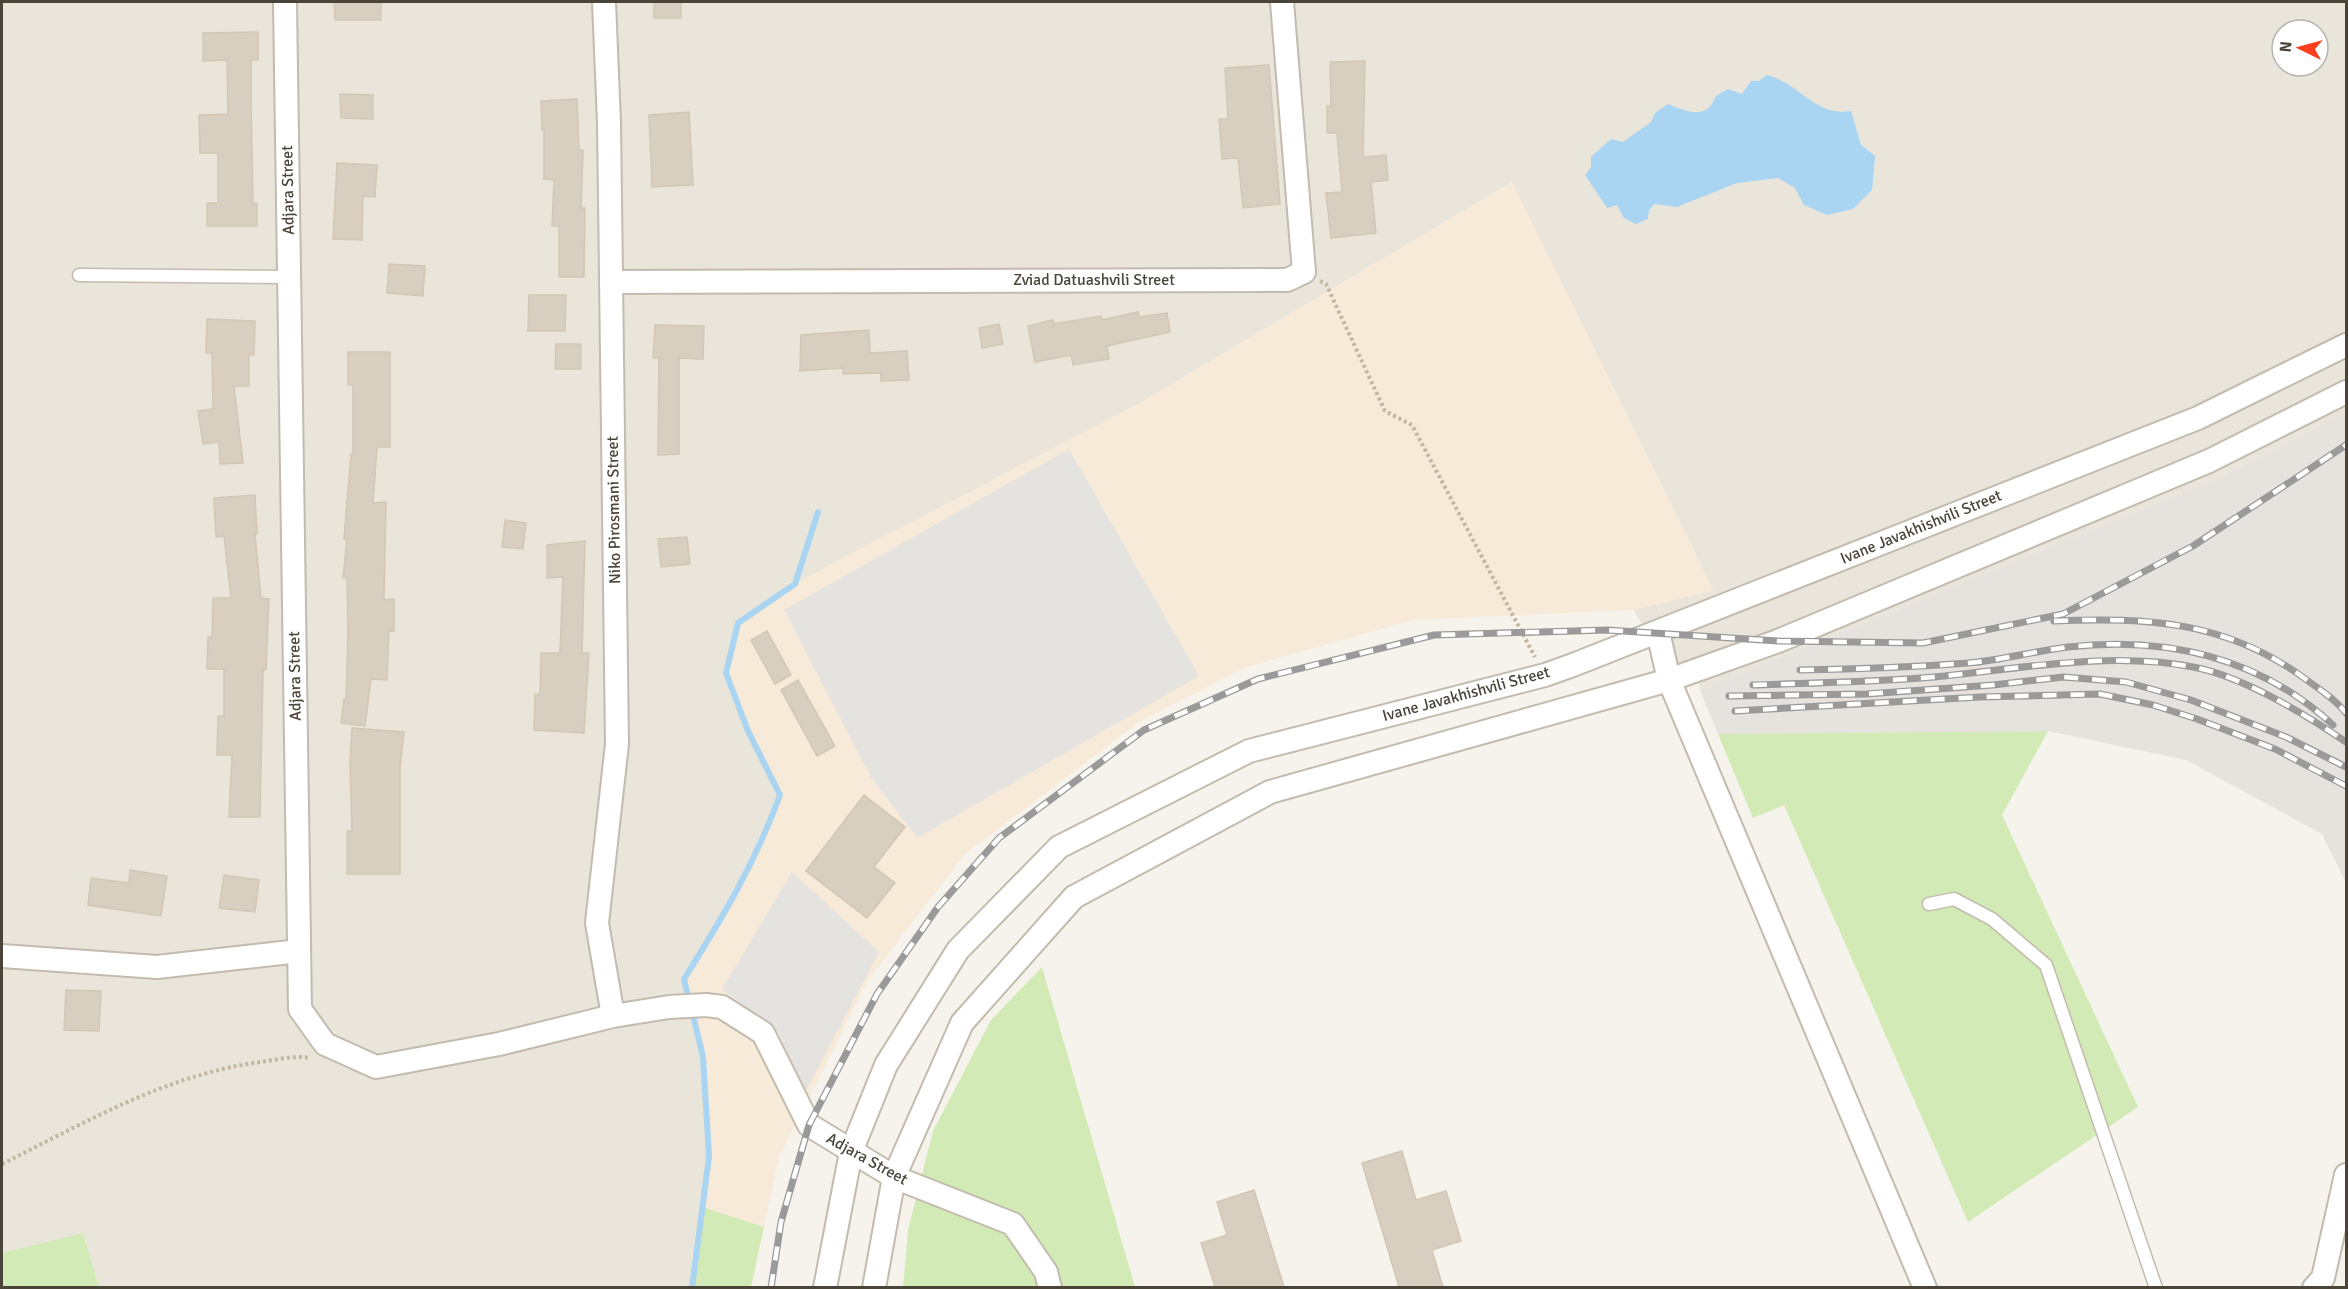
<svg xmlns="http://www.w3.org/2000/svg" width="2348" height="1289" viewBox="0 0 2348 1289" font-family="Signika,sans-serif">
  <rect width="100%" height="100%" fill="#f6f3ec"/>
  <path fill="#eae5da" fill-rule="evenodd" d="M2 2H2346V412L2216 479 1700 690 1696 671 1671 678 1634 610 1713 590 1512 182 1138 404 795 584 726 673 748 731 780 795 762 844 731 906 684 979 703 1057 709 1157 692 1287H99L83 1233 2 1253ZM2282 30H2318V66H2282Z"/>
  <path fill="#f7ead8" d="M1512 182 1713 590 1634 610 1413 620 1244 668 1139 722 965 854 868 980 779 1157 764 1227 702 1207 709 1157 703 1057 684 979 731 906 762 844 780 795 748 731 726 673 738 623 795 584 852 553 1138 404Z"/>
  <path fill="#e6e2dd" d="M2346 412V883L2322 834 2186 760 2048 731 1718 734 1700 690 2216 479Z"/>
  <path fill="#d2eab5" d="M2048 731 2002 815 2138 1107 1968 1222 1784 805 1753 818 1718 734Z
    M1042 967 1135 1287 903 1288 908 1230 933 1131 991 1020Z
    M702 1207 764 1227 751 1287H692Z
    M83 1233 99 1287H2V1253Z"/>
  <path fill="#e5e3e0" d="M1069 449 1199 676 917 838 872 779 784 610Z
    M792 872 879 952 804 1095 779 1034 722 989Z"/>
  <path fill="#a9d4f2" d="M1767 75C1801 84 1815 117 1851 111L1861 145 1875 156 1872 190 1853 209 1827 215 1804 205 1795 188 1778 178 1737 183 1677 207 1654 204 1649 210 1648 219 1636 224 1624 218 1617 205 1607 208 1585 175 1591 167V157L1611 139 1623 142 1651 122 1655 113 1668 104C1685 111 1708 121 1715 97L1728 89 1742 94 1751 81H1759Z"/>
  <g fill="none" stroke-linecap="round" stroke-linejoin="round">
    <path stroke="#a9d4f2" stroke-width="6" d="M689 1001 684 979C722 919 756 861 780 795L748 731 726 673 738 623 795 584 818 512
      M692 1011 703 1057 709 1157 692 1288"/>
  </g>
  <path fill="#d8cfc1" stroke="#d3c7b4" stroke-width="1.5" d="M334 2H381V20H335Z
    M654 2H681V18H654Z
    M258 32V60H251V101L253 203H257V226H207V203H218V153H200L199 115 228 114 227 60 203 61V33Z
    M1365 61 1363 157 1386 155 1388 180 1371 182 1376 233 1331 238 1326 193 1342 192 1337 133H1327V106H1331L1330 62Z
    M1269 65 1280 204 1243 208 1238 158 1222 159 1219 119H1228L1225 68Z
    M340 94 373 95V119L341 118Z
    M577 99 579 150H583L581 208H585L584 277H559V226H552L554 180 544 179V130H542L541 101Z
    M689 112 693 185 652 187 649 115Z
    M337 163 377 165 375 197 363 196 362 240 333 239Z
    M389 264 425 266 423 296 387 293Z
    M529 295H566L565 331H528Z
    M1138 312 1139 317 1167 313 1170 332 1107 346 1109 359 1073 365 1071 355 1035 362 1028 326 1053 320 1054 324 1101 316 1102 320Z
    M207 319 255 321 254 355 249 354V386H234L243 463 220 464 219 442 203 444 198 411 213 409 212 353H206Z
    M999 324 1003 344 982 348 979 328Z
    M655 325 704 326 703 359 679 358V454L658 455 659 358H653Z
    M869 330 870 353 907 351 909 380 881 381V373L843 374V368L800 371 801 335Z
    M556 344H581V369H555Z
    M348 352H390V447H377L373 503 386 502 384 600 394 599V631H389L387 680 371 679 365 726 341 723 344 699H346L348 632 347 578H343L347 539H344L351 454H353V385H348Z
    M255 495 257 534H255L261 598 269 599 266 670H263L260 817H229L232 755H217L218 716H224V669H207L208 637H212L213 598H231L224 536 216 537 214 498Z
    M505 520 526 523 523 549 502 547Z
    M687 537 690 564 661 567 658 539Z
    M585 541 582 653H589L584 733 534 730 535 694H540L541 653H560L563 577 547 578V545Z
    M767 631 791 675 775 684 751 640Z
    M798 680 835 746 817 756 781 690Z
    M352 728 404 732 400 767V874H347V831H352L350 764Z
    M864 795 905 827 874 867 895 883 867 918 806 871Z
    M130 870 167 876 161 916 88 905 91 878 129 883Z
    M224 875 259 880 255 912 219 908Z
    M66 990 101 991 99 1031 64 1030Z
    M1402 1151 1416 1200 1446 1191 1461 1241 1432 1250 1443 1287H1399L1362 1163Z
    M1254 1190 1284 1287H1215L1201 1243 1227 1235 1217 1202Z"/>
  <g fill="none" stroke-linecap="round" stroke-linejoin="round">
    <defs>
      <path id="lane" d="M79 275 289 277
        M1929 904 1954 899 1992 919 2046 965 2156 1288"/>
      <path id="street" d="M285 2 300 1009 325 1044 376 1067 499 1044 613 1016 669 1007 706 1005 722 1007 763 1033 809 1125 894 1177 1013 1224 1046 1272 1050 1288
        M604 2 609 122 617 744 597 923 613 1016
        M611 282 1287 280 1304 272 1282 2
        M1658 632 1669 680 1925 1288
        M2 956 157 967 299 951
        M825 1288 851 1152 886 1065 958 950 1059 847 1249 751 1545 675 1573 665 2198 418 2346 345
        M874 1288 894 1177 962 1023 1074 897 1270 792 1669 680 1778 641 2209 461 2346 392
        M2314 1288 2323 1278 2346 1175"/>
    </defs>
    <use href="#lane" stroke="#c2bbae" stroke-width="15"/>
    <use href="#street" stroke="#c2bbae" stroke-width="26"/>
    <path stroke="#c4b79f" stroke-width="4" stroke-dasharray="3 3" stroke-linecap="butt" d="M1320 281 1326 284 1385 411 1412 425 1535 657
      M2 1164C86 1122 166 1075 260 1062 276 1060 294 1055 310 1058"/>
    <use href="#lane" stroke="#fff" stroke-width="12"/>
    <use href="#street" stroke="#fff" stroke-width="22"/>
    <defs>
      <path id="rail" d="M2054 621C2148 617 2225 621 2304 678 2319 689 2335 699 2346 713
        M1800 670C1857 669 1913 667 1969 663 2002 660 2035 651 2068 647 2166 636 2259 657 2333 725
        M1753 685C1813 683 1874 682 1934 677 2019 669 2108 651 2193 667 2242 676 2305 714 2346 742
        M1729 696 1867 694 1993 685 2063 677 2126 682 2191 700 2286 737 2346 767
        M1735 711 1980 697 2100 694 2153 705 2197 719 2275 749 2346 786
        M771 1288 781 1222 809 1125 877 994 938 907 999 838 1144 730 1258 679 1434 635 1607 630 1778 641 1923 643 2063 614 2193 546 2346 445"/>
    </defs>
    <use href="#rail" stroke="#9a9a9a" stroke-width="7"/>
    <use href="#rail" stroke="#fff" stroke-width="4.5" stroke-dasharray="14" stroke-linecap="butt"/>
  </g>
  <g text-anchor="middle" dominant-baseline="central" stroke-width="4.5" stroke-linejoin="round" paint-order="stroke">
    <g font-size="16" fill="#4b4439" stroke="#fff">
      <text transform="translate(288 190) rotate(-91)">Adjara Street</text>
      <text x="1094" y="280">Zviad Datuashvili Street</text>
      <text transform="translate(614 510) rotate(-91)">Niko Pirosmani Street</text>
      <text transform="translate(1921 527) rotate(-22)">Ivane Javakhishvili Street</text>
      <text transform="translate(295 676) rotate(-91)">Adjara Street</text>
      <text transform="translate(1466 694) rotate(-15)">Ivane Javakhishvili Street</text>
      <text transform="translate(867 1159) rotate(29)">Adjara Street</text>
    </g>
  </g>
  <rect width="2348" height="1289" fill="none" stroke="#4b4439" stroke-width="6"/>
  <g transform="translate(2300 48) rotate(275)"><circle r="28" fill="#ffffff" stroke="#b7b4b0" stroke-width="1.5"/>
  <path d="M0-4.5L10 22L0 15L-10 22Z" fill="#fc3f1d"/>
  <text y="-9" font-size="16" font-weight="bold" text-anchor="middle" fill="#4b4439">N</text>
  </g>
</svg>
